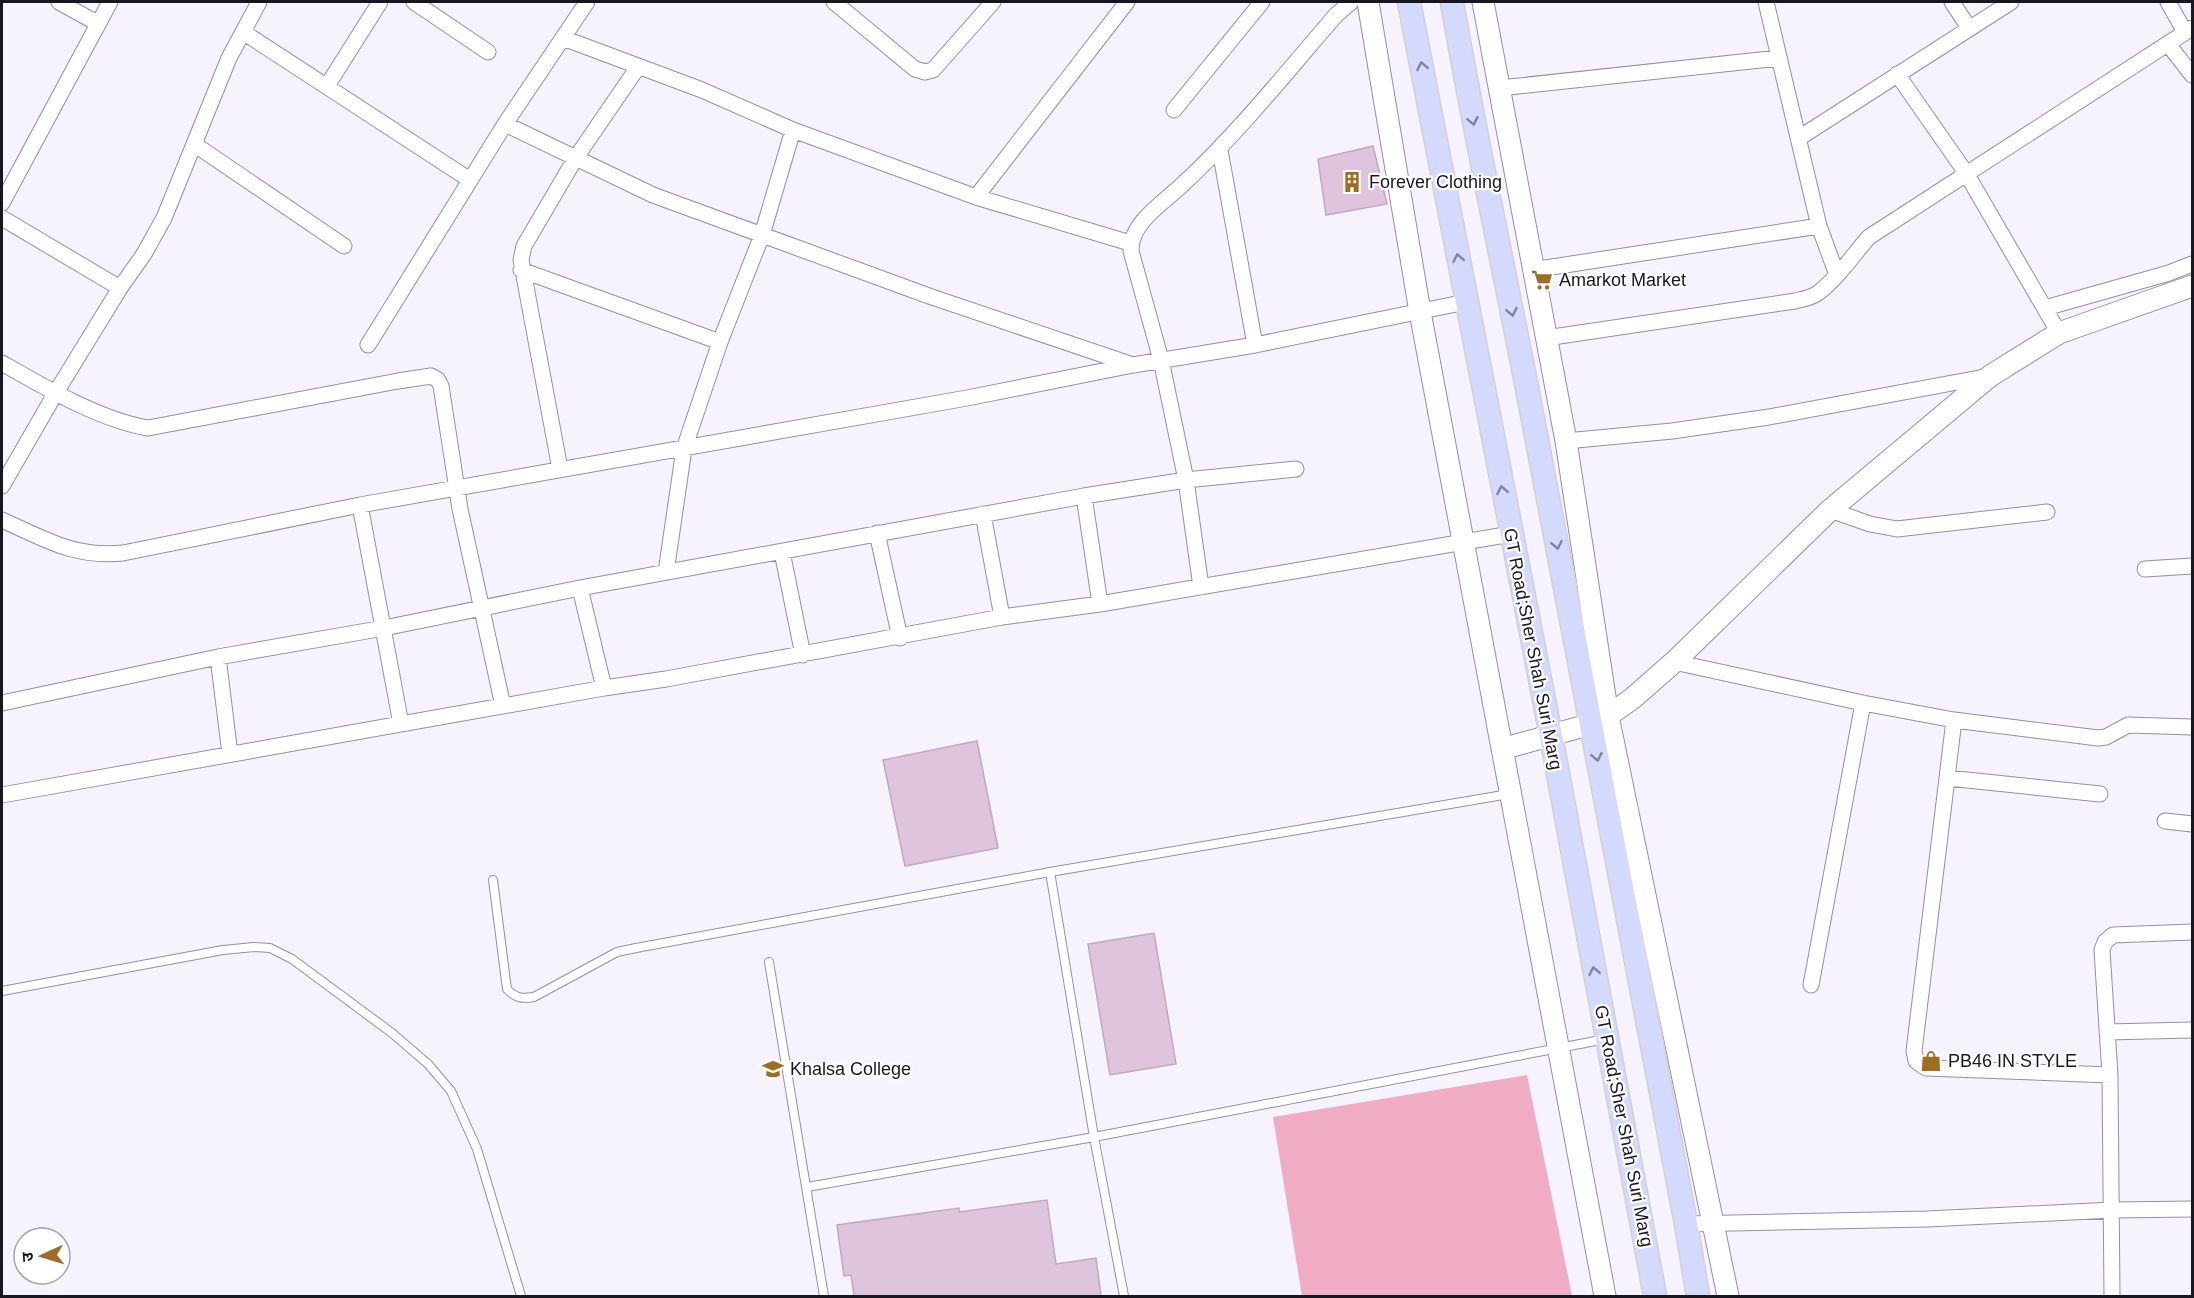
<svg xmlns="http://www.w3.org/2000/svg" width="2194" height="1298" viewBox="0 0 2194 1298" font-family="Helvetica,'Noto Sans Devanagari',sans-serif">
  <rect width="100%" height="100%" fill="#f6f2fe"/>
  <path fill="#f0acc5" d="M1527 1075 1572 1296H1302L1273 1117Z"/>
  <path fill="#dec4dc" stroke="#c1a8bf" stroke-width="1.5" d="M1373 146 1387 204 1326 215 1318 159Z
    M977 741 998 848 905 866 883 760Z
    M1154 933 1176 1064 1110 1075 1088 944Z
    M1047 1200 1056 1264 1096 1258 1101 1296H854L851 1275 844 1276 837 1225 959 1208V1212Z"/>
  <g fill="none" stroke-linecap="round" stroke-linejoin="round">
    <defs>
      <path id="service" d="M1050 872 1094 1137 1124 1296
        M493 880 507 989C515 998 522 999 534 997L617 952 636 948 1050 872 1509 794
        M769 962 824 1296
        M2 991 223 950 254 947 270 948 292 959 392 1033 428 1064 451 1091 477 1149 521 1296
        M807 1187 1094 1137 1606 1039"/>
      <path id="minor" d="M59 2 97 23
        M414 2 488 52
        M834 2 915 69 925 72 933 70 993 2
        M1766 2 1819 226 1837 275
        M1952 2 1969 28
        M2168 2 2185 32
        M243 32 470 180
        M563 38 702 90 793 130 976 197 1130 243
        M2168 44 2192 75
        M1897 74 1966 173 2059 333
        M327 86 380 2
        M1500 88 1779 58
        M1174 110 1262 2
        M505 124 653 195 929 296 1133 365
        M1799 138 2011 2
        M194 144 344 246
        M1220 150 1255 345
        M976 197 1127 2
        M2 203 110 2
        M2 218 120 288
        M521 270 720 342
        M1532 270 1819 226
        M2045 308 2169 273 2192 264
        M1546 338 1795 301C1803 299 1811 298 1818 293 1838 278 1853 255 1869 237L2192 28
        M368 345 505 124 587 2
        M2 363C44 387 100 420 148 428L398 381 431 376 438 380 441 386 460 509 503 706
        M1566 441 1672 431 1769 417 1990 376
        M560 469 521 260 524 246 575 159 638 67
        M2 486 55 394 120 288 144 254 164 218 229 58 259 2
        M1084 496 1100 604
        M360 505 401 724
        M1830 510 1870 524 1897 529 2047 512
        M983 514 1002 617
        M2 520C45 539 74 558 123 553L360 505 967 398 1133 365 1255 345 1466 302
        M877 533 900 638
        M782 552 803 655
        M2145 569 2192 566
        M666 572 684 449 720 342 762 235 793 130
        M1201 587 1186 480 1161 360 1131 251C1130 223 1163 203 1182 185 1238 133 1286 73 1336 15L1351 2
        M580 588 604 688
        M218 657 230 754
        M1674 662 1863 703 1954 720 2098 738 2106 737 2128 725 2192 727
        M2 703 218 657 384 628 580 588 1084 496 1186 480 1296 469
        M1954 720 1914 1051 1916 1061 1926 1068 2110 1075
        M1948 778 2100 794
        M2 795 604 688 666 679 1002 617 1100 604 1511 534
        M2165 821 2192 824
        M1811 985 1863 703
        M2107 1032 2192 1030
        M1686 1224 1927 1219 2113 1210 2192 1209
        M2112 1296 2110 1075 2102 950 2105 942 2113 935 2192 932"/>
      <path id="secondary" d="M1368 2 1420 312 1605 1296
        M1483 2 1566 441 1608 716 1728 1296
        M1502 749 1591 724 1608 716 1633 698 1674 662 1830 510 1990 376 2059 333 2192 286"/>
      <path id="primary" d="M1409 2 1551 736 1655 1296
        M1452 2C1474 131 1502 259 1527 388 1580 667 1633 945 1686 1224L1698 1296"/>
    </defs>
    <use href="#service" stroke="#988ca8" stroke-width="10"/>
    <use href="#minor" stroke="#988ca8" stroke-width="17"/>
    <use href="#secondary" stroke="#988ca8" stroke-width="23"/>
    <use href="#primary" stroke="#d1d0d2" stroke-width="25"/>
    <use href="#service" stroke="#fff" stroke-width="8"/>
    <use href="#minor" stroke="#fff" stroke-width="15"/>
    <use href="#secondary" stroke="#fff" stroke-width="21"/>
    <use href="#primary" stroke="#d4dafd" stroke-width="22"/>
  </g>
  <defs><path id="oneway-chevron" d="M-2-3.5L2.5 0L-2 3.5" fill="none" stroke-width="1.6" stroke-linecap="round" stroke-linejoin="round" transform="scale(1.5)"/></defs>
  <g stroke="#80829a">
    <use href="#oneway-chevron" transform="translate(1422 66) rotate(-101)"/>
    <use href="#oneway-chevron" transform="translate(1473 121) rotate(78)"/>
    <use href="#oneway-chevron" transform="translate(1458 258) rotate(-101)"/>
    <use href="#oneway-chevron" transform="translate(1512 312) rotate(79)"/>
    <use href="#oneway-chevron" transform="translate(1502 490) rotate(-101)"/>
    <use href="#oneway-chevron" transform="translate(1557 545) rotate(79)"/>
    <use href="#oneway-chevron" transform="translate(1597 757) rotate(79)"/>
    <use href="#oneway-chevron" transform="translate(1594 971) rotate(-101)"/>
  </g>
  <defs>
    <symbol id="building-bare" viewBox="-9 -9 18 18"><path d="M-4-6H4V6H1V3H-1V6H-4ZM-2.5-4.3h1.7v1.8h-1.7ZM.8-4.3h1.7v1.8H.8ZM-2.5-1h1.7V.8h-1.7ZM.8-1h1.7V.8H.8Z" fill="#9e6d22" stroke="#fff" stroke-width="2.5" paint-order="stroke"/></symbol>
    <symbol id="supermarket-bare" viewBox="-9 -9 18 18"><path d="M-6-5.5h2.5l.6 2H6L4.5 2H-2.5L-4.4-4H-6ZM-1.5 3.2a1.3 1.3 0 1 0 .1 0ZM3 3.2a1.3 1.3 0 1 0 .1 0Z" fill="#9e6d22" stroke="#fff" stroke-width="2.5" paint-order="stroke"/></symbol>
    <symbol id="shop-bare" viewBox="-9 -9 18 18"><path d="M-5-2.5h2.3a2.7 3.5 0 0 1 5.4 0H5L5.5 6h-11ZM-1.5-2.5h3a1.5 2.3 0 0 0-3 0Z" fill="#9e6d22" stroke="#fff" stroke-width="2.5" paint-order="stroke"/></symbol>
    <symbol id="university-bare" viewBox="-9 -9 18 18"><path d="M0-5L7-2L0 1L-7-2ZM-4 1L0 2.5L4 1V4Q0 6-4 4Z" fill="#9e6d22" stroke="#fff" stroke-width="2.5" paint-order="stroke"/></symbol>
  </defs>
  <g fill-rule="evenodd">
    <use href="#building-bare" x="1337" y="167" width="30" height="30"/>
    <use href="#supermarket-bare" x="1527" y="265" width="30" height="30"/>
    <use href="#shop-bare" x="1916" y="1046" width="30" height="30"/>
    <use href="#university-bare" x="758" y="1054" width="30" height="30"/>
  </g>
  <g text-anchor="middle" dominant-baseline="central" stroke-width="4.5" stroke-linejoin="round" paint-order="stroke">
    <g font-size="18" fill="#1a1620" stroke="#fff" text-anchor="start">
      <text x="1369" y="182">Forever Clothing</text>
      <text x="1559" y="280">Amarkot Market</text>
      <text x="1948" y="1061">PB46 IN STYLE</text>
      <text x="790" y="1069">Khalsa College</text>
    </g>
    <g font-size="18" fill="#1a1620" stroke="#fff">
      <text transform="translate(1533 649) rotate(79)">GT Road;Sher Shah Suri Marg</text>
      <text transform="translate(1624 1126) rotate(79)">GT Road;Sher Shah Suri Marg</text>
    </g>
  </g>
  <rect width="2194" height="1298" fill="none" stroke="#1a1620" stroke-width="6"/>
  <g transform="translate(42 1256) rotate(266)"><circle r="28" fill="#ffffff" stroke="#a3a2a6" stroke-width="1.5"/>
  <path d="M0-4.5L10 22L0 15L-10 22Z" fill="#9e6d22"/>
  <text y="-9" font-size="16" font-weight="bold" text-anchor="middle" fill="#1a1620">उ</text>
  </g>
</svg>
